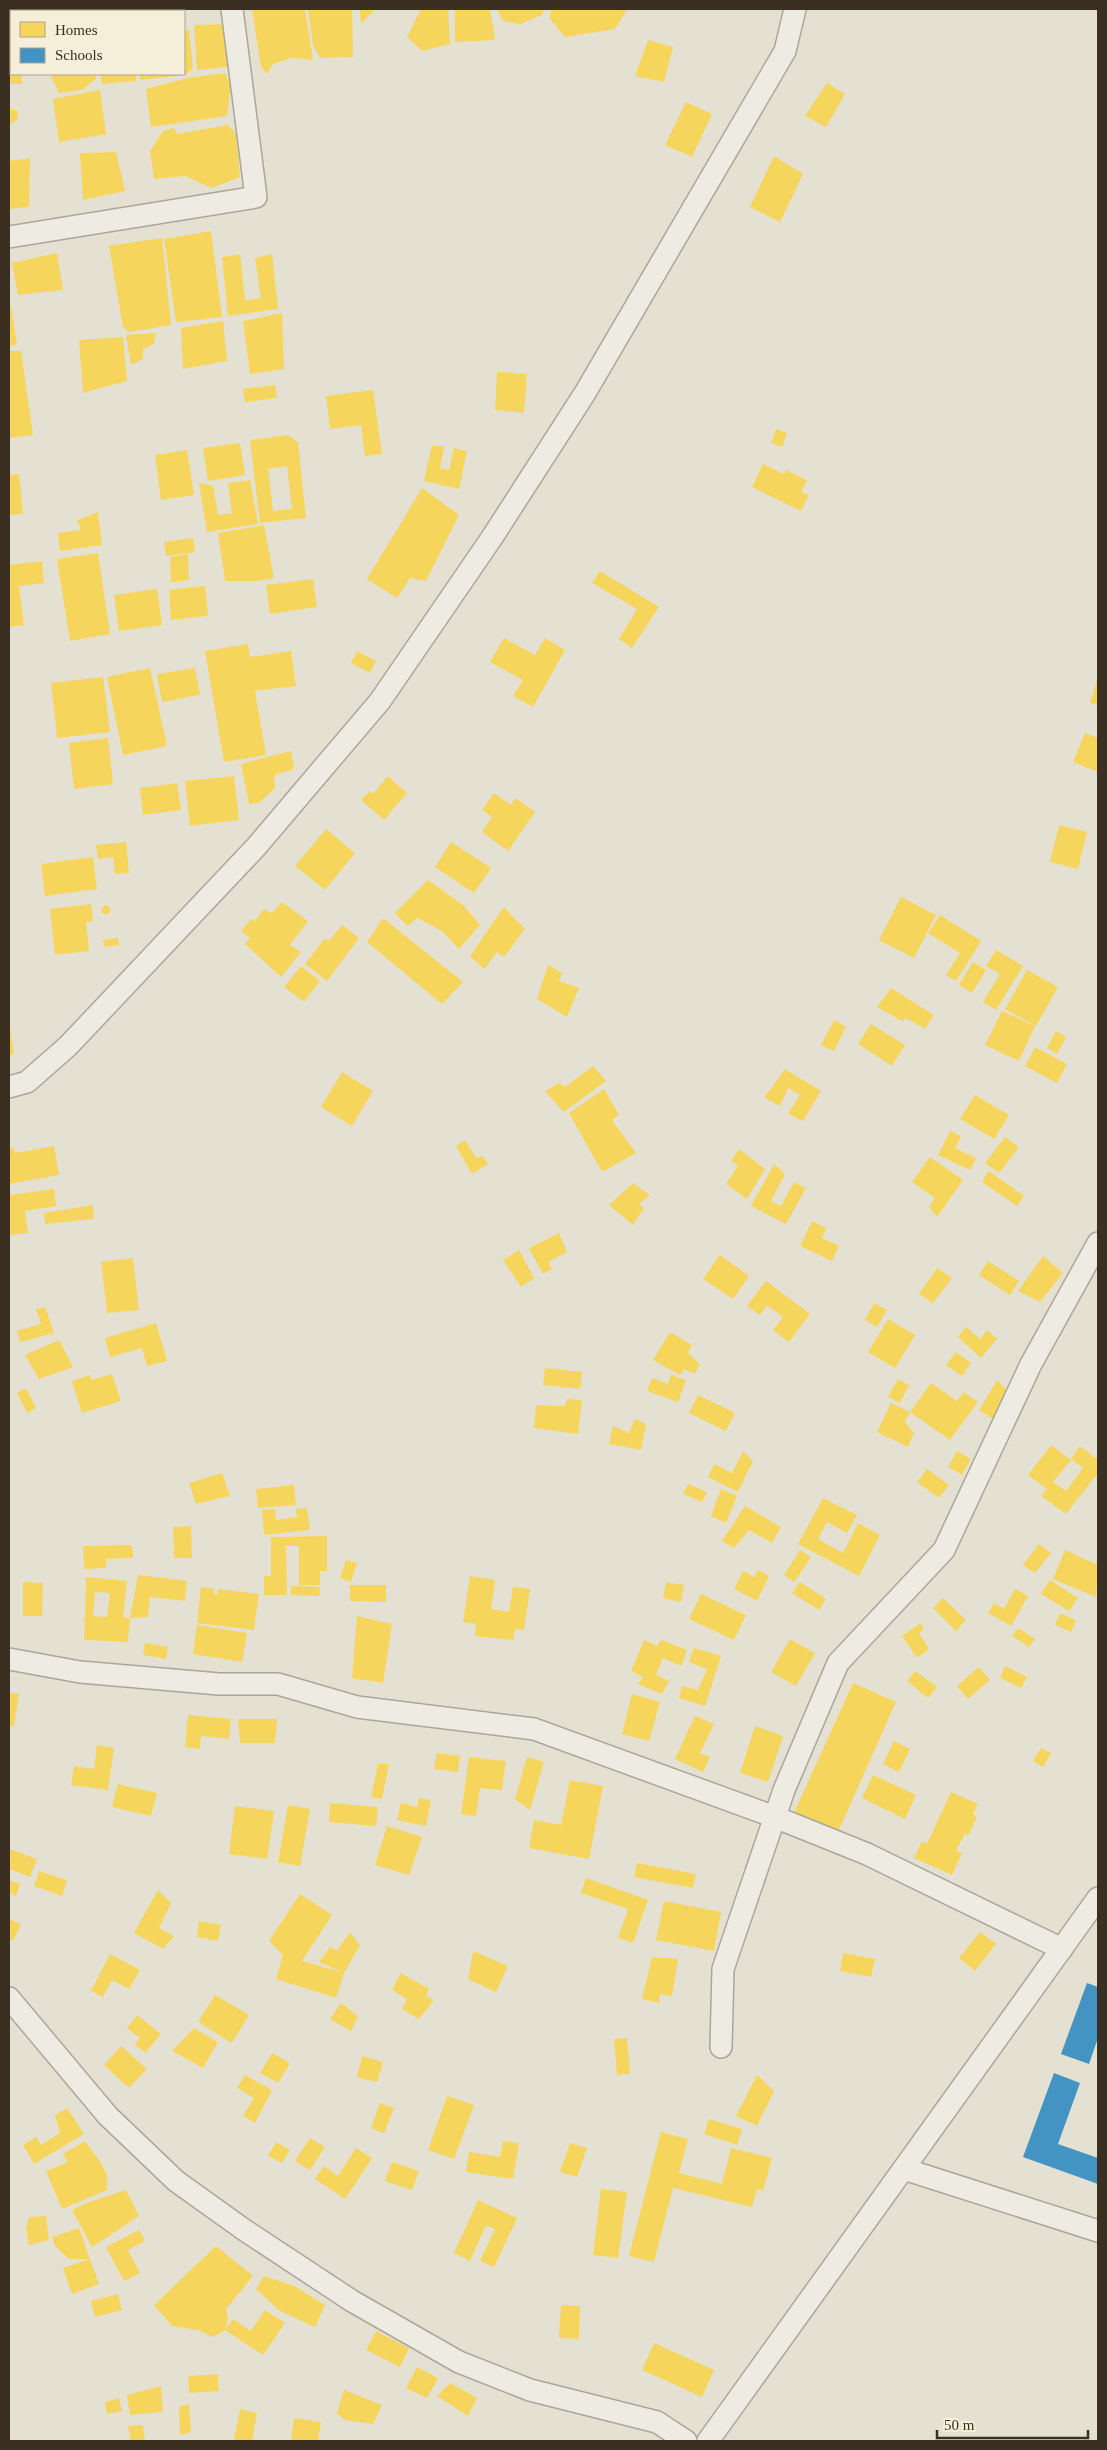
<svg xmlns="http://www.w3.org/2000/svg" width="1107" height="2450" viewBox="0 0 1107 2450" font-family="'Times New Roman',serif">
  <rect width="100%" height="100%" fill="#e5e1d2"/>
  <path fill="#f6d55c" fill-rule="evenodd" d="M38 9H129V11H38Z
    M252 9H305L313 60 292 58 273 64 267 74 261 67Z
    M308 9H352L353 57 320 58 313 45Z
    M360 9H375L361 24Z
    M421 9H448L450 44 422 51 407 37Z
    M455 9H490L495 40 455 42Z
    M497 9H544L542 15 520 24 503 21Z
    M551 9H626V11L615 29 565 37 550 19Z
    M227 24 234 66 197 70 194 25Z
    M184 30H189L193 68 186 75 140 80V74H184Z
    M648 40 673 47 664 82 635 76Z
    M9 44H11V74H21L23 84H9Z
    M225 73 231 85 227 116 151 127 146 89 187 78Z
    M50 74H95L96 79 82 90 59 93Z
    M100 74H136V81L102 84Z
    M827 83 845 94 826 127 805 116Z
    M100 90 106 134 59 142 53 99Z
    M686 102 712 114 692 157 665 145Z
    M9 107 10 110H17L18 119 9 125Z
    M228 125 236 134 240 177 212 188 185 176 154 179 150 151 163 131 174 128 177 134Z
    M116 152 125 191 83 200 80 153Z
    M774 156 803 174 780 222 750 207Z
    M30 158 29 207 9 209V161Z
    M211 231 222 317 176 322 164 239Z
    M162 238 171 325 129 332 123 327 109 246Z
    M57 253 63 290 18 295 12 263Z
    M240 254 245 300 261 298 255 258 272 254 278 309 228 316 222 257Z
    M9 306H11L17 344 9 347Z
    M282 313 284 369 250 374 243 321Z
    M223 321 227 361 183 369 181 328Z
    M156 333 154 344 143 349V359L131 365 126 335Z
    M123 337 127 381 83 393 79 340Z
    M9 351H21L33 435 9 438Z
    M497 372 527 374 524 413 495 410Z
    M275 385 277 398 245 402 243 389Z
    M373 390 382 454 365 456 361 425 330 429 326 396Z
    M776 429 787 433 782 447 771 443Z
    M288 435 298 442 306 518 260 523 250 440ZM287 466 292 509 273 511 268 469Z
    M240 443 245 475 208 481 203 448Z
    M432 445 444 447 440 468 449 470 454 448 467 451 459 489 424 481Z
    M187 450 194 495 161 500 155 455Z
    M763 464 784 474 786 470 807 480 801 492 809 495 801 511 752 487Z
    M19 474 23 514 9 515V475Z
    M250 480 258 524 207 532 199 483 213 486 218 515 232 513 228 483Z
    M422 488 459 515 426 581 410 578 397 598 367 579Z
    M98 512 102 545 60 551 58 533 81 530 77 520Z
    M264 525 274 578 256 581H225L218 533Z
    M193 538 195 552 166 556 164 542Z
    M98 553 110 634 70 641 57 559Z
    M188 554 189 580 171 582 170 557Z
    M42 561 44 583 19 586 24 625 9 627V565Z
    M600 571 659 607 632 648 619 639 637 609 592 583Z
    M313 579 317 607 270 614 266 585Z
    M205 586 208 616 171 620 169 590Z
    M157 589 162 625 119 631 114 595Z
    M504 638 535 655 545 638 565 650 533 707 513 696 523 680 490 662Z
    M248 644 250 657 291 651 296 686 255 691 266 755 224 762 205 651Z
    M357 651 376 661 370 673 351 663Z
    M150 668 167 746 123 755 107 677Z
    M195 668 200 695 162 702 157 674Z
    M1098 676V705L1090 703Z
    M103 677 110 732 57 738 51 683Z
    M1085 733 1098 738V772L1073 762Z
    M108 738 113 784 74 789 69 743Z
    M291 751 294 769 274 775 275 788 259 803 249 804 241 764Z
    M234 776 239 820 190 826 185 781Z
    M388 776 407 793 384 820 361 800 370 791 373 794Z
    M177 783 181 810 143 815 140 788Z
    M494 793 511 805 515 798 535 812 508 851 482 832 492 817 482 810Z
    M1059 825 1087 832 1078 869 1050 862Z
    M326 829 355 853 325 890 295 866Z
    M126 842 129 873 115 874 113 857 98 859 96 845Z
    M451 842 491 868 474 893 435 867Z
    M93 857 97 889 45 896 41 864Z
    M428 880 463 905 480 925 459 949 442 931 417 918 408 926 395 913Z
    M901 897 936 915 914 958 879 940Z
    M282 902 308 921 290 945 301 952 281 977 245 944 250 938 241 931 251 919 255 921 264 909 272 913Z
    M91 904 93 921 86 922 89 951 55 955 50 909Z
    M101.5 910a4.5 4.5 0 1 1 9 0a4.5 4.5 0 1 1-9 0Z
    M504 907 525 929 504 957 497 952 484 969 470 956Z
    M940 915 981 941 956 981 946 975 960 953 928 933Z
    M383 918 463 982 442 1004 367 942Z
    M342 925 359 938 327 981 305 964 324 939 329 941Z
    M118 938 119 945 104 947 103 940Z
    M996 950 1023 966 996 1010 983 1002 1000 974 986 966Z
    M973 962 986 970 972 993 959 985Z
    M548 965 562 973 559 981 579 988 567 1017 537 999Z
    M301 966 320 981 304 1002 284 987Z
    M1027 970 1058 987 1036 1026 1005 1009Z
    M891 988 934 1015 925 1029 906 1018 902 1021 877 1007Z
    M1002 1011 1035 1026 1019 1061 985 1045Z
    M9 1019 14 1054 9 1055Z
    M834 1020 846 1027 834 1051 821 1045Z
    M871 1024 905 1045 892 1066 858 1044Z
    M1056 1031 1066 1037 1057 1054 1047 1048Z
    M1035 1047 1067 1064 1057 1083 1025 1066Z
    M593 1066 606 1081 564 1112 545 1091 559 1083 565 1087Z
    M785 1069 821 1091 803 1121 788 1114 800 1095 788 1088 780 1106 764 1098Z
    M342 1072 373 1091 352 1126 321 1107Z
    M604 1089 619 1115 612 1120 636 1153 602 1172 569 1113Z
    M975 1095 1009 1115 994 1139 960 1119Z
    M950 1131 961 1136 955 1148 976 1158 970 1170 938 1155Z
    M1005 1137 1019 1147 999 1173 985 1163Z
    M465 1140 476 1158 483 1156 488 1164 472 1174 456 1146Z
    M54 1146 59 1175 9 1184V1149L14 1148 15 1153Z
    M739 1149 765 1169 747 1199 726 1184 738 1166 731 1161Z
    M930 1157 963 1180 937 1217 929 1207 935 1198 912 1182Z
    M774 1164 785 1174 771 1201 781 1206 794 1182 806 1188 786 1224 751 1206Z
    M989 1171 1024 1196 1017 1206 982 1182Z
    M633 1183 650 1195 639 1204 644 1208 633 1225 609 1205Z
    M54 1189 56 1206 25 1211 28 1233 9 1235V1195Z
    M93 1205 94 1219 45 1224 44 1213Z
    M812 1221 826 1228 822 1238 839 1246 832 1261 800 1246Z
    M559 1233 567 1252 548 1262 552 1269 543 1274 529 1248Z
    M519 1250 534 1278 521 1287 503 1260Z
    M720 1255 749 1276 733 1299 703 1279Z
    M1043 1256 1063 1273 1040 1302 1018 1291Z
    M133 1258 139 1310 107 1313 101 1262Z
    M988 1261 1019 1281 1010 1295 979 1275Z
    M937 1268 952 1278 933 1303 919 1294Z
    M766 1281 810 1314 789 1342 773 1330 783 1317 767 1305 760 1315 747 1306Z
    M874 1303 887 1310 877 1327 865 1320Z
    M45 1307 54 1333 20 1342 17 1331 41 1324 36 1309Z
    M888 1319 915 1335 895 1368 868 1352Z
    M156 1323 167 1361 147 1366 142 1348 110 1357 105 1338Z
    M966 1327 980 1339 987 1330 997 1339 981 1358 958 1337Z
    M670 1332 692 1345 688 1353 700 1364 695 1374 684 1369 680 1375 653 1360Z
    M59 1340 73 1367 39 1379 25 1355Z
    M956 1352 971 1363 962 1376 946 1365Z
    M545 1368 582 1372 580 1389 543 1385Z
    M112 1374 121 1401 82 1413 72 1381 90 1375 91 1380Z
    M671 1375 686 1380 678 1402 647 1391 652 1378 668 1384Z
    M898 1379 909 1385 900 1403 888 1397Z
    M997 1380 1009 1392 993 1419 979 1410Z
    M931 1383 957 1401 964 1392 978 1402 950 1440 910 1412Z
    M26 1388 36 1408 27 1413 17 1393Z
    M698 1395 735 1413 726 1431 689 1413Z
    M567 1399 582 1400 578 1434 534 1428 536 1405 565 1406Z
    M891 1403 910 1412 905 1422 914 1433 908 1447 877 1432Z
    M635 1419 646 1424 641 1450 609 1444 613 1426 629 1433Z
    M1051 1445 1071 1460 1053 1482 1066 1491 1083 1468 1071 1459 1080 1446 1098 1460V1473L1066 1514 1041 1496 1047 1489 1028 1475Z
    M743 1451 753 1461 738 1492 708 1477 714 1464 732 1473Z
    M957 1451 971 1459 962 1475 948 1467Z
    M927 1469 949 1485 939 1498 917 1482Z
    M222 1473 230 1496 196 1504 189 1483Z
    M688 1484 707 1492 702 1502 683 1494Z
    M294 1485 296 1505 258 1508 256 1489Z
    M721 1489 737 1496 726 1523 711 1516Z
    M823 1498 857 1515 847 1533 827 1522 818 1539 843 1553 858 1523 880 1535 859 1576 798 1544Z
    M745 1506 781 1527 772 1543 749 1530 734 1548 722 1541Z
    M307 1508 310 1530 264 1535 262 1510 275 1509 276 1520 297 1517 296 1509Z
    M191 1526 192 1558H174L173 1527Z
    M327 1536V1571H320V1585H299V1546H286L287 1595H264V1576H271V1537Z
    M1039 1544 1051 1553 1035 1573 1023 1565Z
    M132 1545 133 1558 106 1559V1568L84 1569 83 1546Z
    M800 1550 811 1557 794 1582 784 1575Z
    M1065 1550 1098 1565 1096 1597 1053 1579Z
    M346 1560 357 1563 351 1582 340 1578Z
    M758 1570 769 1576 757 1601 734 1589 743 1571 754 1577Z
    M138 1575 187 1581 185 1601 150 1597 148 1617 130 1618Z
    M470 1576 495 1580 491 1609 509 1612 513 1587 530 1589 524 1630 515 1629 513 1640 475 1636 476 1624 463 1622Z
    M86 1577 127 1581 123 1617 130 1618 128 1642 84 1640 85 1620H82L85 1616ZM95 1592 110 1593 107 1617 93 1616Z
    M1050 1580 1078 1598 1069 1611 1041 1594Z
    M23 1582 43 1583 42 1616H23Z
    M666 1582 684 1585 681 1602 663 1598Z
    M800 1582 826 1599 819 1610 792 1593Z
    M350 1585H386V1602L350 1601Z
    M291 1586 320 1587 319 1596 291 1595Z
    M201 1587 214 1589V1594L217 1595 218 1589 259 1594 254 1630 197 1623Z
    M1015 1589 1028 1596 1011 1626 988 1613 994 1603 1004 1609Z
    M701 1594 746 1615 734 1640 689 1619Z
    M943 1598 966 1620 956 1631 933 1608Z
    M1060 1613 1076 1620 1071 1632 1055 1625Z
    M357 1616 392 1624 383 1683 352 1678Z
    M921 1623 924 1629 919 1633 929 1649 917 1658 902 1636Z
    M197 1625 247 1633 242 1662 193 1654Z
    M1018 1628 1035 1639 1029 1647 1012 1636Z
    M790 1639 815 1653 796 1686 771 1672Z
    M644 1640 657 1646 661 1640 687 1650 681 1666 663 1658 656 1675 669 1681 662 1694 638 1684 643 1677 631 1671Z
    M145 1643 168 1647 166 1659 143 1655Z
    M694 1648 721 1656 705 1706 679 1698 682 1686 698 1690 707 1669 689 1662Z
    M1005 1666 1027 1677 1021 1688 1000 1678Z
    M979 1667 990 1680 968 1699 957 1686Z
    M915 1671 937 1687 928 1698 907 1681Z
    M853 1683 896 1702 838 1832 794 1813Z
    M9 1693 19 1694 14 1726 9 1725Z
    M632 1694 660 1702 649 1741 622 1734Z
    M188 1715 231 1719 229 1739 201 1736 200 1749 185 1747Z
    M695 1716 714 1724 700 1753 710 1757 703 1772 675 1759Z
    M238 1719H277L275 1743H240Z
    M755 1726 783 1736 768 1782 740 1773Z
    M894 1741 910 1749 899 1772 883 1764Z
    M97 1745 114 1748 108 1790 71 1785 74 1766 94 1769Z
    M1041 1748 1051 1753 1043 1767 1033 1761Z
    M437 1753 460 1756 458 1772 434 1769Z
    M469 1757 506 1761 502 1790 480 1788 476 1816 461 1814Z
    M527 1757 544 1762 530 1810 515 1799Z
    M378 1764H389L382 1799 371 1797Z
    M873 1775 916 1795 905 1819 862 1798Z
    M570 1780 603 1786 589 1859 529 1848 534 1820 561 1825Z
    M118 1784 157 1793 151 1816 112 1807Z
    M951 1792 978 1804 973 1814 977 1817 968 1836 965 1833 956 1851 962 1853 952 1875 914 1858 922 1841 927 1844Z
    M419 1798 431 1800 426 1826 397 1820 401 1803 417 1807Z
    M330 1803 378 1807 376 1826 329 1822Z
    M288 1805 310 1809 300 1866 278 1862Z
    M235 1806 274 1811 267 1859 229 1854Z
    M387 1826 422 1837 409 1875 375 1865Z
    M9 1849 37 1859 30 1877 9 1869Z
    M637 1863 696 1874 693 1888 634 1877Z
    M39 1871 67 1880 62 1896 34 1886Z
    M586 1878 648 1900 633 1943 618 1938 628 1909 581 1893Z
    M9 1880 20 1884 16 1896 9 1893Z
    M158 1890 171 1903 159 1928 174 1936 163 1949 134 1933Z
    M300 1894 332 1915 302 1961 344 1973 336 1998 276 1979 283 1955 269 1941Z
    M664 1901 721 1912 714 1951 656 1940Z
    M9 1919 21 1924 13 1941 9 1939Z
    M199 1921 221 1925 218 1941 197 1937Z
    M350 1932 360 1945 344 1973 319 1962 330 1947 337 1951Z
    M980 1932 996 1944 975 1971 959 1958Z
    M473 1951 508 1966 496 1992 468 1979Z
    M843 1953 875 1959 871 1977 840 1971Z
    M110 1954 140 1970 129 1989 112 1980 103 1997 91 1991Z
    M652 1957 678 1959 672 1996 660 1994 659 2003 642 1999Z
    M401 1973 429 1989 426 1996 434 2000 419 2019 402 2009 407 1999 392 1990Z
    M215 1995 249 2015 232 2043 198 2022Z
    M341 2003 358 2016 351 2031 330 2019Z
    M137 2015 161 2034 145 2053 135 2045 140 2038 127 2028Z
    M194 2028 218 2042 203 2068 172 2051Z
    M627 2038 630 2074 617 2075 614 2039Z
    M121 2046 147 2069 129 2088 104 2065Z
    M272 2053 290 2063 278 2083 260 2073Z
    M362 2056 383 2062 377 2082 357 2077Z
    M245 2075 272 2090 255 2123 243 2116 254 2098 237 2088Z
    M757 2075 774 2091 757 2126 736 2116Z
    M447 2096 474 2105 454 2159 428 2150Z
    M380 2103 394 2108 384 2133 371 2128Z
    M67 2108 84 2134 34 2164 23 2145 36 2137 41 2145 60 2133 55 2115Z
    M709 2119 742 2129 737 2145 704 2134Z
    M661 2132 688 2139 679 2173 722 2184 731 2148 772 2158 763 2191 757 2189 752 2207 673 2188 654 2262 629 2256Z
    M310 2138 325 2147 310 2170 295 2161Z
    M85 2141 101 2163 107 2175V2190L62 2209 46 2171 68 2162 63 2154Z
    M503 2141 519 2143 513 2179 466 2172 469 2152 500 2157Z
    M276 2142 290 2150 282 2163 268 2156Z
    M570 2143 587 2148 577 2177 560 2172Z
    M356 2148 372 2158 345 2199 315 2179 324 2166 338 2176Z
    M392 2162 419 2171 412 2190 385 2181Z
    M601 2189 627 2192 618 2258 593 2255Z
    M126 2190 139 2216 92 2247 72 2210 89 2202Z
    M478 2200 517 2218 494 2267 480 2261 495 2229 486 2225 470 2261 454 2253Z
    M46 2216 49 2240 29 2245 26 2229 29 2217Z
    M79 2228 90 2259H69L55 2246 52 2237Z
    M139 2230 145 2241 128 2250 140 2273 124 2281 106 2247Z
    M216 2246 253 2276 226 2309 228 2319 225 2330 213 2337 198 2330 172 2326 154 2305Z
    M90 2259 99 2284 72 2294 63 2268Z
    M264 2276 294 2286 325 2305 315 2327 280 2311 256 2289Z
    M118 2294 122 2310 95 2317 91 2301Z
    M561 2305 580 2306 579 2339 559 2338Z
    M265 2310 285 2323 263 2355 225 2330 233 2319 251 2331Z
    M376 2331 409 2348 400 2367 366 2350Z
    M654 2343 714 2370 702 2397 642 2370Z
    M417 2367 438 2378 427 2398 406 2388Z
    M218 2374 219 2391 189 2393 188 2376Z
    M450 2383 477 2398 468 2416 437 2396Z
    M161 2386 163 2412 130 2415 127 2395Z
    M344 2390 382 2405 373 2424 345 2420 337 2413Z
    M119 2398 122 2411 107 2414 105 2402Z
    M189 2404 191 2432 180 2435 179 2407Z
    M240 2409 257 2413 252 2441 234 2440Z
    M294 2418 321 2422 318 2441H291Z
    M143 2425 145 2441H131L128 2426Z"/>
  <path fill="#4393c3" d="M1087 1983 1098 1987V2038L1089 2064 1061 2054Z
    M1054 2073 1080 2083 1058 2144 1098 2158V2184L1023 2157Z"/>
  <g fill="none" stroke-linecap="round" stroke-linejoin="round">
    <defs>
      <path id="minor" d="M9 237 256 197 232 9
        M9 1087 27 1082 68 1046 256 847 380 701 493 536 585 393 785 51 795 9
        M9 1659 80 1672 219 1684H278L357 1707 534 1729 775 1817 867 1854 1062 1949
        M9 1998 108 2116 176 2181 243 2229 352 2301 459 2362 530 2390 657 2422 686 2441
        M721 2047 723 1969 784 1790 838 1663 944 1550 1031 1364 1098 1243
        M904 2169 1098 2231
        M708 2441 1098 1898"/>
    </defs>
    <use href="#minor" stroke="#aba69a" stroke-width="24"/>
    <use href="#minor" stroke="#eeebe3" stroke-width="21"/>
  </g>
  <rect width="1107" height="2450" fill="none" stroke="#3b2f22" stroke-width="20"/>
  <rect x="10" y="10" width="175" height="65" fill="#f5eed9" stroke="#aba290"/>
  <rect x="20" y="22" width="25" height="15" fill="#f6d55c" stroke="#aba290"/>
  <text x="55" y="35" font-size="15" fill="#3b2f22">Homes</text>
  <rect x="20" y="48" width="25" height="15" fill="#4393c3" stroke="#aba290"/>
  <text x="55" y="60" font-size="15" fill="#3b2f22">Schools</text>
  <path d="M937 2430v8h151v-8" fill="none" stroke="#3b2f22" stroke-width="2.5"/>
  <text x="944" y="2430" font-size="15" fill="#3b2f22" stroke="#f5eed9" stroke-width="4" paint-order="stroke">50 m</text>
</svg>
